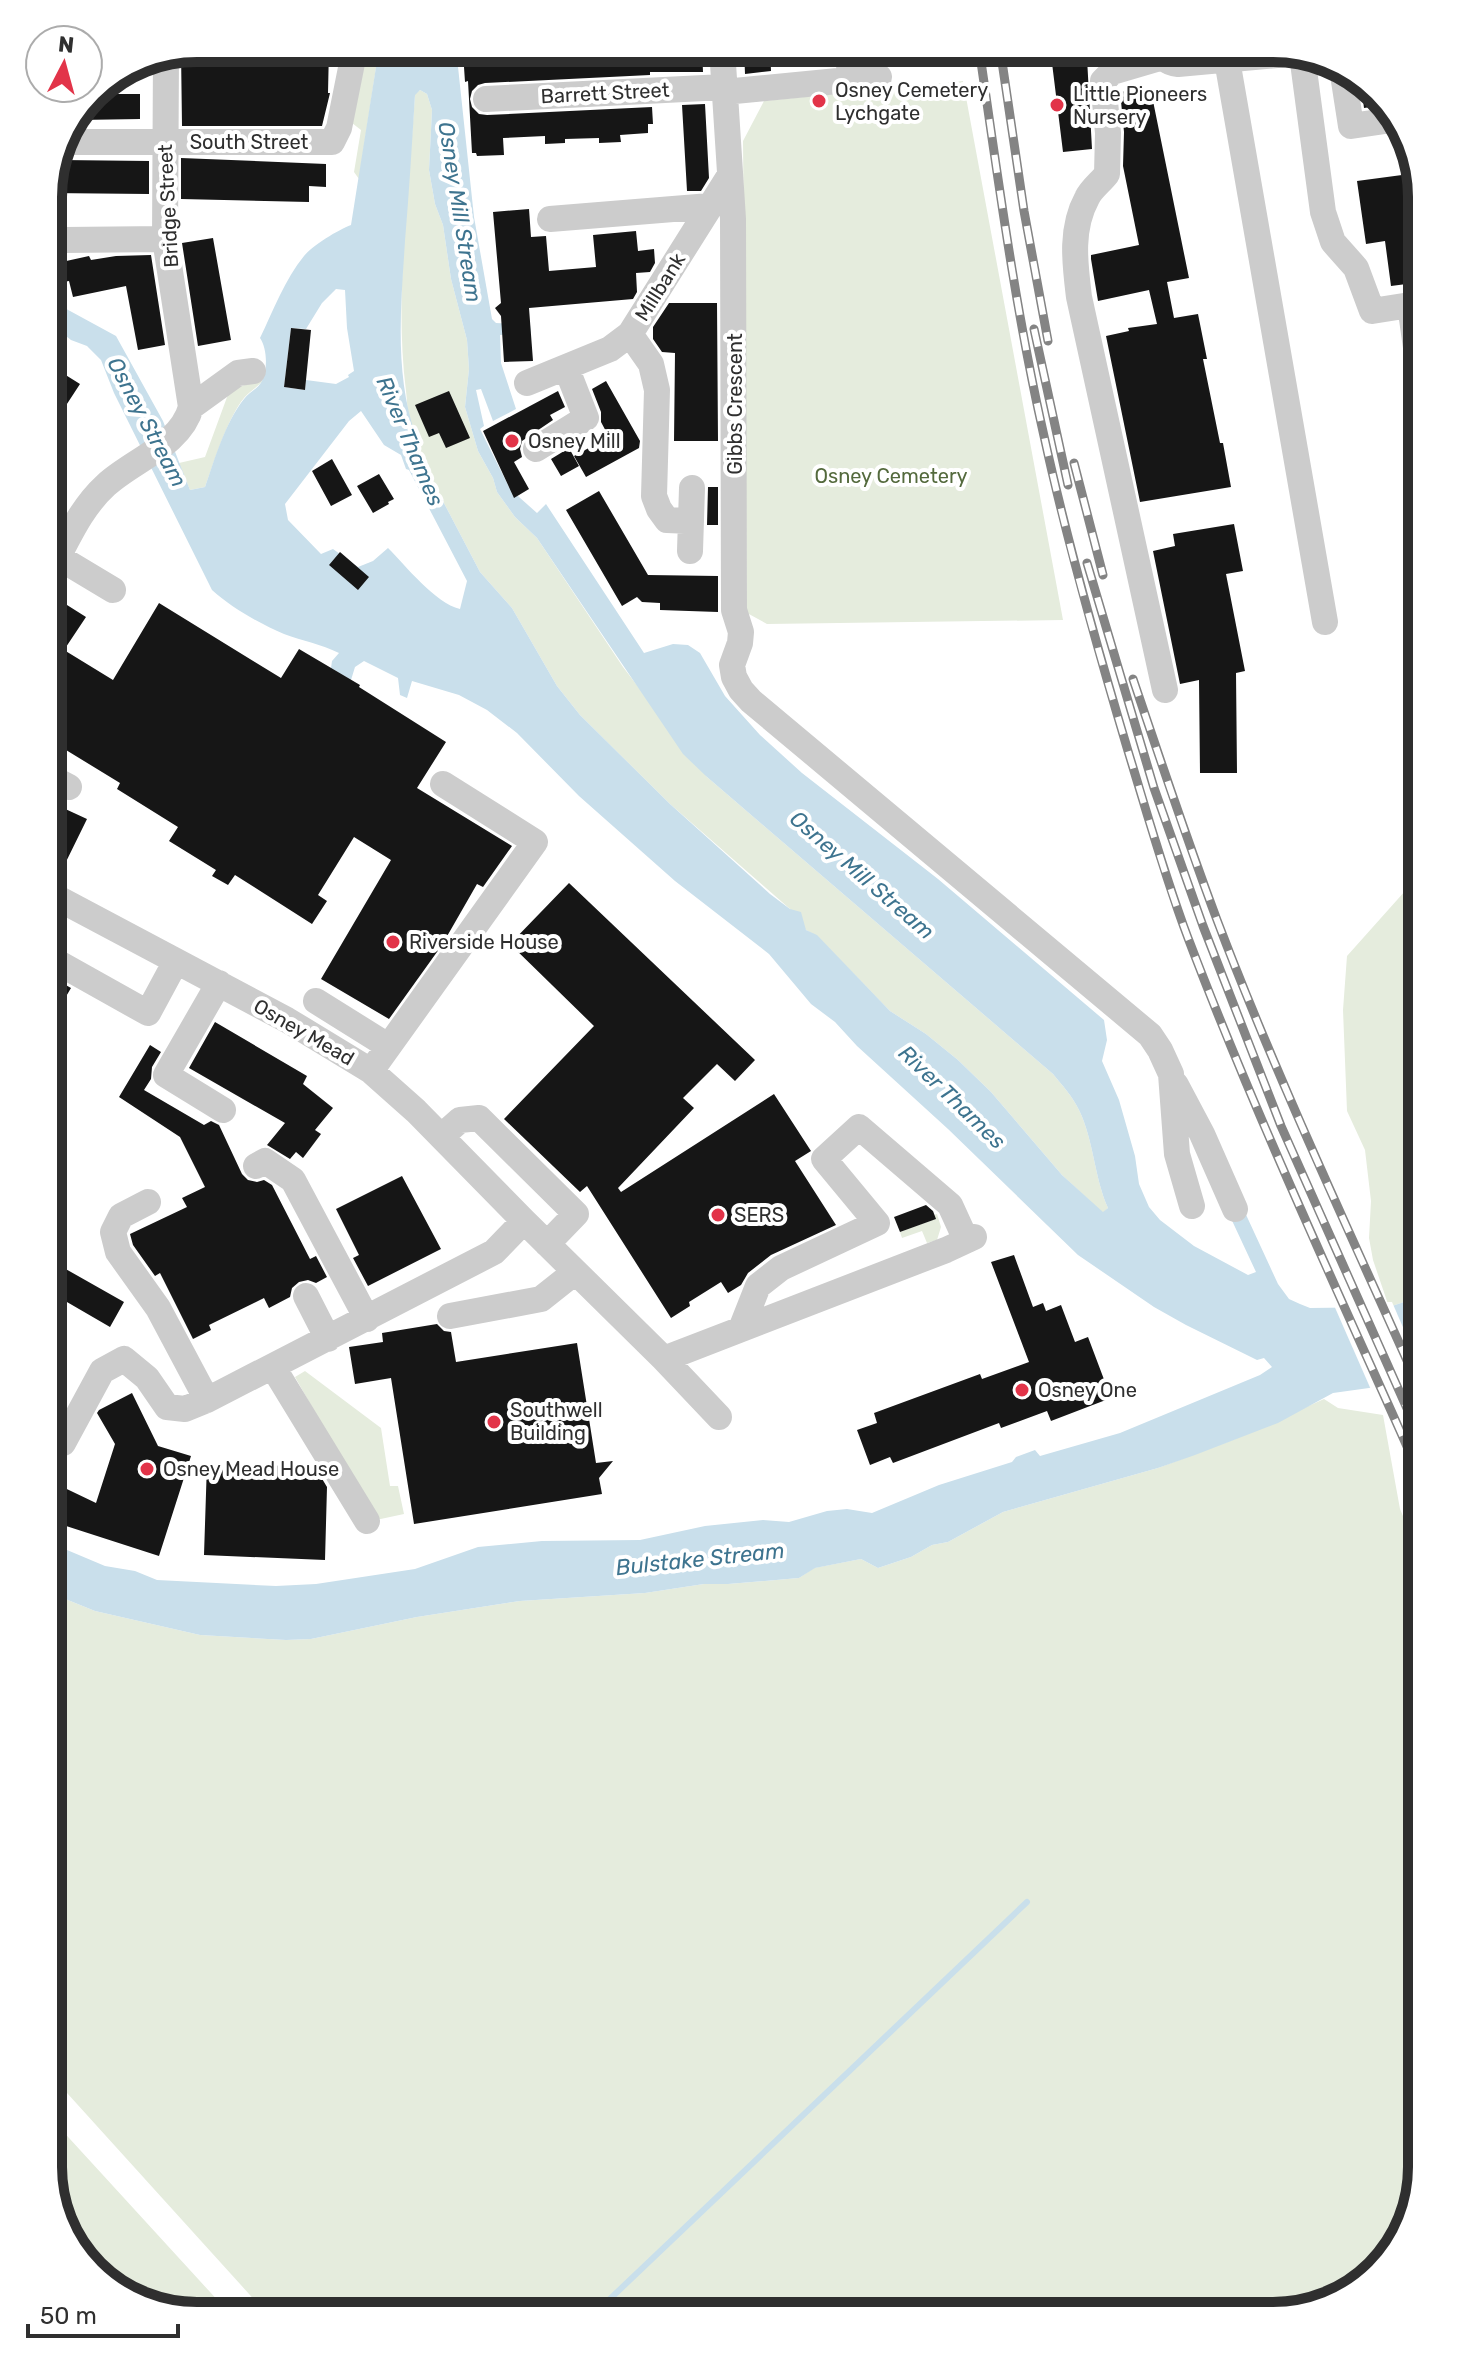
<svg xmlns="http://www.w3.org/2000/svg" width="1470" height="2364" viewBox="0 0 1470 2364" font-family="Rubik,sans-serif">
  <rect width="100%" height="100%" fill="#fff"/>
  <path fill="#e5ecdd" d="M364 48H379L359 179 354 172 361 130 352 123Z
    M963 81 1063 620 767 624 747 613 743 141 764 101Z
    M420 90 427 94 432 110 429 170 435 204 443 225 451 279 467 340 469 369 465 407 478 451 493 478 497 492 515 517 537 538 623 667 707 777 1053 1074C1062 1085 1073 1097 1079 1110 1094 1141 1094 1177 1108 1208L1103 1213 1062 1175 991 1092 958 1060 926 1034 890 1011 817 936 806 930 790 909 670 804 580 715 557 686 512 608 480 572 423 463 424 460 421 456H419C406 431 409 417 406 391 394 296 409 191 415 94Z
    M263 380C258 387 250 391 244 398 228 417 214 462 205 487L190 490 179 463 205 457 230 389Z
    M1422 872V1296L1389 1307 1373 1260 1369 1238 1371 1201 1365 1150 1347 1111 1343 1010 1347 956Z
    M937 1214 941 1227 937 1240 927 1243 922 1231 902 1238 900 1232 935 1219 934 1215Z
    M305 1371 381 1428 390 1486H398L404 1514 376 1520 295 1377Z
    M1324 1399 1338 1408 1383 1415 1400 1509 1422 1561V2168L1402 2242 1340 2300 1273 2316H269L48 2072V1592L95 1611 200 1635 286 1640 311 1639 417 1617 520 1601 645 1593 704 1584H728L799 1578 814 1568 861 1559 878 1568 911 1557 932 1545 948 1542 1003 1512 1158 1468 1235 1439Z
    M48 2115 232 2316H187L114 2291 64 2234 48 2167Z"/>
  <path fill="#c9dfeb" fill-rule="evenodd" d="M379 48H456L474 217 492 319 496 323 530 325 531 333 500 335 501 363 516 409 493 421 481 389 476 390 484 426 480 429 510 489 537 513 546 504 644 653 673 644 688 645 700 653 725 696 760 735 802 773 938 879 1104 1020 1107 1040 1102 1061 1119 1100 1135 1156 1139 1184 1149 1207 1160 1220 1194 1246 1248 1275 1256 1272 1228 1212 1242 1206 1278 1284 1289 1299 1300 1304 1310 1308 1389 1307 1422 1296V1376L1369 1388 1333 1393 1278 1423 1195 1455 1158 1468 1003 1512 948 1542 932 1545 911 1557 878 1568 861 1559 815 1568 799 1578 728 1584H704L645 1593 520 1601 417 1617 311 1639 286 1640 200 1635 95 1611 48 1592V1542L105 1566 135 1571 157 1580 276 1586 316 1584 415 1569 478 1547 542 1541 640 1540 705 1526 763 1520 789 1522 827 1511 847 1509 872 1513 939 1485 1012 1462 1016 1457 1035 1450 1040 1456 1120 1433 1260 1375 1272 1367 1264 1358 1257 1360 1186 1325 1154 1307 1078 1255 948 1129 857 1046 835 1022 811 1004 769 954 675 881 579 796 517 733 487 710 459 695 412 681 407 698 400 695 398 678 364 661 355 667 351 680 331 668 332 661 339 653C321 644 303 641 284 634 260 624 232 608 212 590L114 393 101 360 87 346 71 340 48 322V299L116 336 163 421 190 490 205 487C215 458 225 423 244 399 249 392 258 389 262 381 268 369 267 348 260 338 273 311 285 279 304 256 313 245 338 230 351 225ZM420 90 427 94 432 110 429 170 435 204 443 225 451 279 467 340 469 369 465 407 478 451 493 478 497 492 515 517 537 538 683 754 707 777 1053 1074C1062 1085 1073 1097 1079 1110 1094 1141 1094 1177 1108 1208L1103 1212 1062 1175 991 1092 958 1060 926 1034 890 1011 817 935 806 930 801 912 790 909 770 894 670 804 580 715 557 686 512 608 480 572 423 463 424 460 421 455 419 456 410 439 416 436C394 374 401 306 405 241 409 193 412 144 415 95ZM336 289 345 290 347 328 354 371 348 375 349 377 336 384 306 380 305 390 284 387 291 328 306 329 322 303ZM361 411 384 445 401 455 406 469 409 470 467 581 460 609C435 603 406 566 388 548L373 561 358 567 333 549 321 554 288 520 285 504 349 421Z"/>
  <path fill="#fff" d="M1392 1302 1422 1371V1380L1372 1392 1333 1303Z"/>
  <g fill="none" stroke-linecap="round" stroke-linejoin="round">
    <path stroke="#c9dfeb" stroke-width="6" d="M592 2316 1027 1902"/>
  </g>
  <path fill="#161616" d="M197 48H256L255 64 293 66V61H297V48H329L328 93H330L322 126H182L181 51Z
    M520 48H642V52L649 51V56L680 54 679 48H702L703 72H650V75L485 83 478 85 472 91 470 99 472 107 479 114 487 115 652 107 653 124H648V133L620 135 621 142 599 143V138L565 139V143L545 144V136L503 138 504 155 477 156 476 153H472L468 81 465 82 463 52Z
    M744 48H770L771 71 745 74Z
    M150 57V75L118 74 140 59Z
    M1087 58 1092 149 1063 152 1052 63Z
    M1360 77 1368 87 1384 105 1364 108Z
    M1120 91 1152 96 1189 278 1167 282 1174 318 1198 314 1207 359H1203L1220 443H1223L1231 487 1140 502 1106 336 1129 331 1128 328 1157 324 1149 290 1098 301 1091 259V255L1139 245 1123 166 1124 132Z
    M90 94H140V119L79 120Z
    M705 104 709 178 701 191H687L682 105Z
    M181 158 326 164V187L309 186V202L181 199Z
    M61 160 149 161V194L48 193V187Z
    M1417 173 1422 197V282L1391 286 1385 241 1366 244 1357 181Z
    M529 209 531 237 546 236 549 271 596 267 593 235 636 231 638 251 654 249 655 263 650 272 636 273 637 292 633 299 529 308 533 361 504 362 501 316 495 308 501 303 493 212Z
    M213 238 231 340 198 346 182 243Z
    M151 255 165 345 138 350 126 286 73 297 69 281 52 284 48 265 89 256 91 260 116 256Z
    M669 303H717L718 441H674L675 353 662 352 653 339V327Z
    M291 328 311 330 305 390 284 387Z
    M48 364 80 384 48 433Z
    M606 381 640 441 639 448 586 477 574 456 609 437 601 422V412L592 389Z
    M449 391 470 438 446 448 439 433 429 437 415 405Z
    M558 391 565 407 550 415 553 420 522 441 520 449 522 457 514 462 529 489 514 498 483 431Z
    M569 448 579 466 561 476 551 459Z
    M332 459 352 495 331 506 312 471Z
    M379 474 394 499 388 502 389 504 373 513 357 486Z
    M708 487H718V525H707Z
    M599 491 648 575 718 576V612L660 610V603L642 602 637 597 622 606 566 510Z
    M1234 524 1243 571 1226 574 1245 671 1236 673 1237 773H1200L1199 680 1180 684 1153 551 1175 546 1173 534Z
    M340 552 369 577 358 590 329 565Z
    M48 593 86 617 64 650 113 680 159 603 281 678 299 649 360 685 359 687 446 742 417 788 512 846 483 887 477 884 442 945 389 1019 321 979 391 860 354 837 318 895 327 901 312 924 235 875 228 885 212 876 216 870 169 841 178 827 117 789 120 783 48 739Z
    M48 801 87 819 60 874 48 868Z
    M569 883 755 1060 735 1081 717 1064 683 1098 694 1108 618 1188 621 1192 774 1094 811 1151 795 1161 836 1225 771 1255 748 1273 741 1285 728 1293 721 1282 689 1302 690 1306 671 1318 587 1186 580 1192 504 1119 594 1026 510 944Z
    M48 975 71 988 48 1027Z
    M215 1022 307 1076 303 1084 333 1108 315 1130 321 1134 303 1158 296 1152 290 1159 267 1145 285 1123 189 1068Z
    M150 1045 161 1052 152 1067 151 1079 144 1090 204 1125 211 1121 219 1125 242 1174 248 1180 257 1182 264 1180 272 1185 310 1259 316 1256 327 1277 316 1283 308 1280 299 1282 292 1288 290 1297 269 1308 264 1298 209 1325 211 1330 193 1339 160 1273 155 1276 133 1245 130 1234 187 1207 182 1198 205 1187 180 1137 119 1097Z
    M402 1176 441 1249 368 1286 353 1258 359 1255 336 1209Z
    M926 1205 933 1211 936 1219 900 1232 894 1217Z
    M1014 1255 1033 1307 1043 1303 1046 1311 1061 1305 1075 1342 1088 1337 1111 1398 1051 1421 1047 1411 1001 1428 999 1423 893 1463 890 1457 870 1465 857 1430 877 1423 874 1413 980 1374 982 1379 1029 1362 991 1262Z
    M48 1259 124 1302 110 1327 48 1291Z
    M437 1324 444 1331 451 1332 456 1362 577 1343 596 1463 613 1461 599 1478 602 1494 414 1524 391 1378 355 1384 349 1347 383 1342 382 1333Z
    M132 1393 158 1446 191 1456 159 1556 63 1525 48 1518V1480L96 1503 115 1444 97 1413 99 1410Z
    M207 1463 315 1467 327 1487 325 1560 204 1555Z"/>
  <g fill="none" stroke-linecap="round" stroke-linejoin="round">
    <path stroke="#ccc" stroke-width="26" d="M722 48 733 219 734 610 741 632 740 643 732 665 734 677 741 690 751 701 1150 1035 1160 1050 1171 1074 1177 1154 1192 1206
      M848 48 850 80
      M1161 48C1164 59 1167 63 1178 64L1299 53
      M1302 55 1323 212 1333 242 1356 268 1372 311 1410 305 1422 390
      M1163 57 1112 72 1103 81 1108 133 1107 174C1101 182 1091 189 1087 198 1070 229 1075 264 1079 297L1165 690
      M1227 60 1325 622
      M1342 68 1351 126 1385 121
      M874 77V48
      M724 92 879 77
      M486 99 724 87
      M69 142H332L339 128 355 48
      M550 219 710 206
      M64 240 165 239
      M630 334 651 364 657 390 654 496 659 509 667 520 691 521
      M527 383 610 349 630 334 730 175
      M191 407 238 373 253 371
      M536 449 586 418 566 367
      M690 551 692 488
      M113 590 58 557C72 530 84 505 106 485 133 460 181 445 191 407L165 239 166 54
      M48 776 69 787
      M48 893 287 1020 371 1071 416 1111 524 1221 664 1359 719 1417
      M48 957 148 1013 176 961
      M219 983 166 1075 223 1110
      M316 1001 388 1046
      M371 1071 535 842 443 784
      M1176 1085 1202 1134 1235 1209
      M442 1136 460 1120 479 1118 576 1214 547 1244
      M256 1166 265 1161 293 1180 367 1319
      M148 1202 121 1216 113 1232 118 1252 158 1308 207 1400
      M306 1296 328 1339
      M450 1316 541 1299 575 1272
      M741 1329 758 1286 781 1268 877 1223 824 1159 859 1127 950 1205 966 1240
      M664 1359 946 1250 974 1237
      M273 1367 367 1521
      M48 1435 63 1443 102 1371 124 1359 147 1378 167 1407 185 1409 207 1400 494 1252 524 1221"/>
    <defs>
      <path id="rail" d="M979 48C998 178 1015 308 1044 436 1067 542 1097 647 1128 751 1147 813 1165 877 1188 938 1258 1122 1342 1300 1422 1480
        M1000 48 1024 211 1048 341
        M1034 329 1068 485
        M1074 463 1103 575
        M1087 563 1154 788 1203 926 1281 1126 1422 1442
        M1133 679C1160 759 1187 840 1217 920 1278 1081 1352 1237 1422 1394"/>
    </defs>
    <use href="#rail" stroke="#848484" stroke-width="9"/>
    <use href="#rail" stroke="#fff" stroke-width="6" stroke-dasharray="18" stroke-linecap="butt"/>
  </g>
  <g fill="#e23449" stroke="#fff" stroke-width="3">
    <circle cx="819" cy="101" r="8"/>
    <circle cx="1057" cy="105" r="8"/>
    <circle cx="512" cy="441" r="8"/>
    <circle cx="393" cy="942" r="8"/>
    <circle cx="718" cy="1215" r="8"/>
    <circle cx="1022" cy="1390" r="8"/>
    <circle cx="494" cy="1422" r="8"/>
    <circle cx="147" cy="1469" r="8"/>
  </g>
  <g text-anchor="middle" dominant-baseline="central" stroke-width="8" stroke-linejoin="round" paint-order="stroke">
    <g font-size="20" fill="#2f2f2f" stroke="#fff" text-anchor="start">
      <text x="835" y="90">Osney Cemetery<tspan x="835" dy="23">Lychgate</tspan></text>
      <text x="1073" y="94">Little Pioneers<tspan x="1073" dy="23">Nursery</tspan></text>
      <text x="528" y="441">Osney Mill</text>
      <text x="409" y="942">Riverside House</text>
      <text x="734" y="1215">SERS</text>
      <text x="1038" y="1390">Osney One</text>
      <text x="510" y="1410">Southwell<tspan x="510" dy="23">Building</tspan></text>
      <text x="163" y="1469">Osney Mead House</text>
    </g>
    <g font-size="20" fill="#2f2f2f" stroke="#fff">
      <text transform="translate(605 93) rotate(-3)">Barrett Street</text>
      <text x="249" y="142">South Street</text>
      <text transform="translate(168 206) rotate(-93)">Bridge Street</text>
      <text transform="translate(660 287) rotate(-58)">Millbank</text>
      <text transform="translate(735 404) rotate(-90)">Gibbs Crescent</text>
      <text transform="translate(304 1032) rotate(30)">Osney Mead</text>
    </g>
    <g font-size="20" fill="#546a3d" stroke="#fff">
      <text x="891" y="476">Osney Cemetery</text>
    </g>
    <g font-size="22" font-style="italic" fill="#3e748f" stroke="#fff">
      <text transform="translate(460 212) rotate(81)">Osney Mill Stream</text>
      <text transform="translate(147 422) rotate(62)">Osney Stream</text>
      <text transform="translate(410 441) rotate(67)">River Thames</text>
      <text transform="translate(862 875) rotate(41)">Osney Mill Stream</text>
      <text transform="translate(952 1097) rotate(44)">River Thames</text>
      <text transform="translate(700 1559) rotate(-6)">Bulstake Stream</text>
    </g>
  </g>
  <path d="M0 0H1470V2364H0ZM197 62H1273A135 135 0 0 1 1408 197V2167A135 135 0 0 1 1273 2302H197A135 135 0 0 1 62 2167V197A135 135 0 0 1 197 62Z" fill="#fff" fill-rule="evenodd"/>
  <path fill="none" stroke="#2f2f2f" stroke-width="10" d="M197 62H1273A135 135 0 0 1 1408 197V2167A135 135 0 0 1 1273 2302H197A135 135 0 0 1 62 2167V197A135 135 0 0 1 197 62Z"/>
  <g transform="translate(64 64) rotate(6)"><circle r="38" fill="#ffffff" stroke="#acacac" stroke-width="2"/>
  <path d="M0-6L14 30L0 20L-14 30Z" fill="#e23449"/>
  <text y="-12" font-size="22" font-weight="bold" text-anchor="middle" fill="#2f2f2f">N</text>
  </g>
  <path d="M28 2324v12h150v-12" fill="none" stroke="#2f2f2f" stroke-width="4"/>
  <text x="40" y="2324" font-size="24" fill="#2f2f2f" stroke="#ffffff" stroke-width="6" paint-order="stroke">50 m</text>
</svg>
